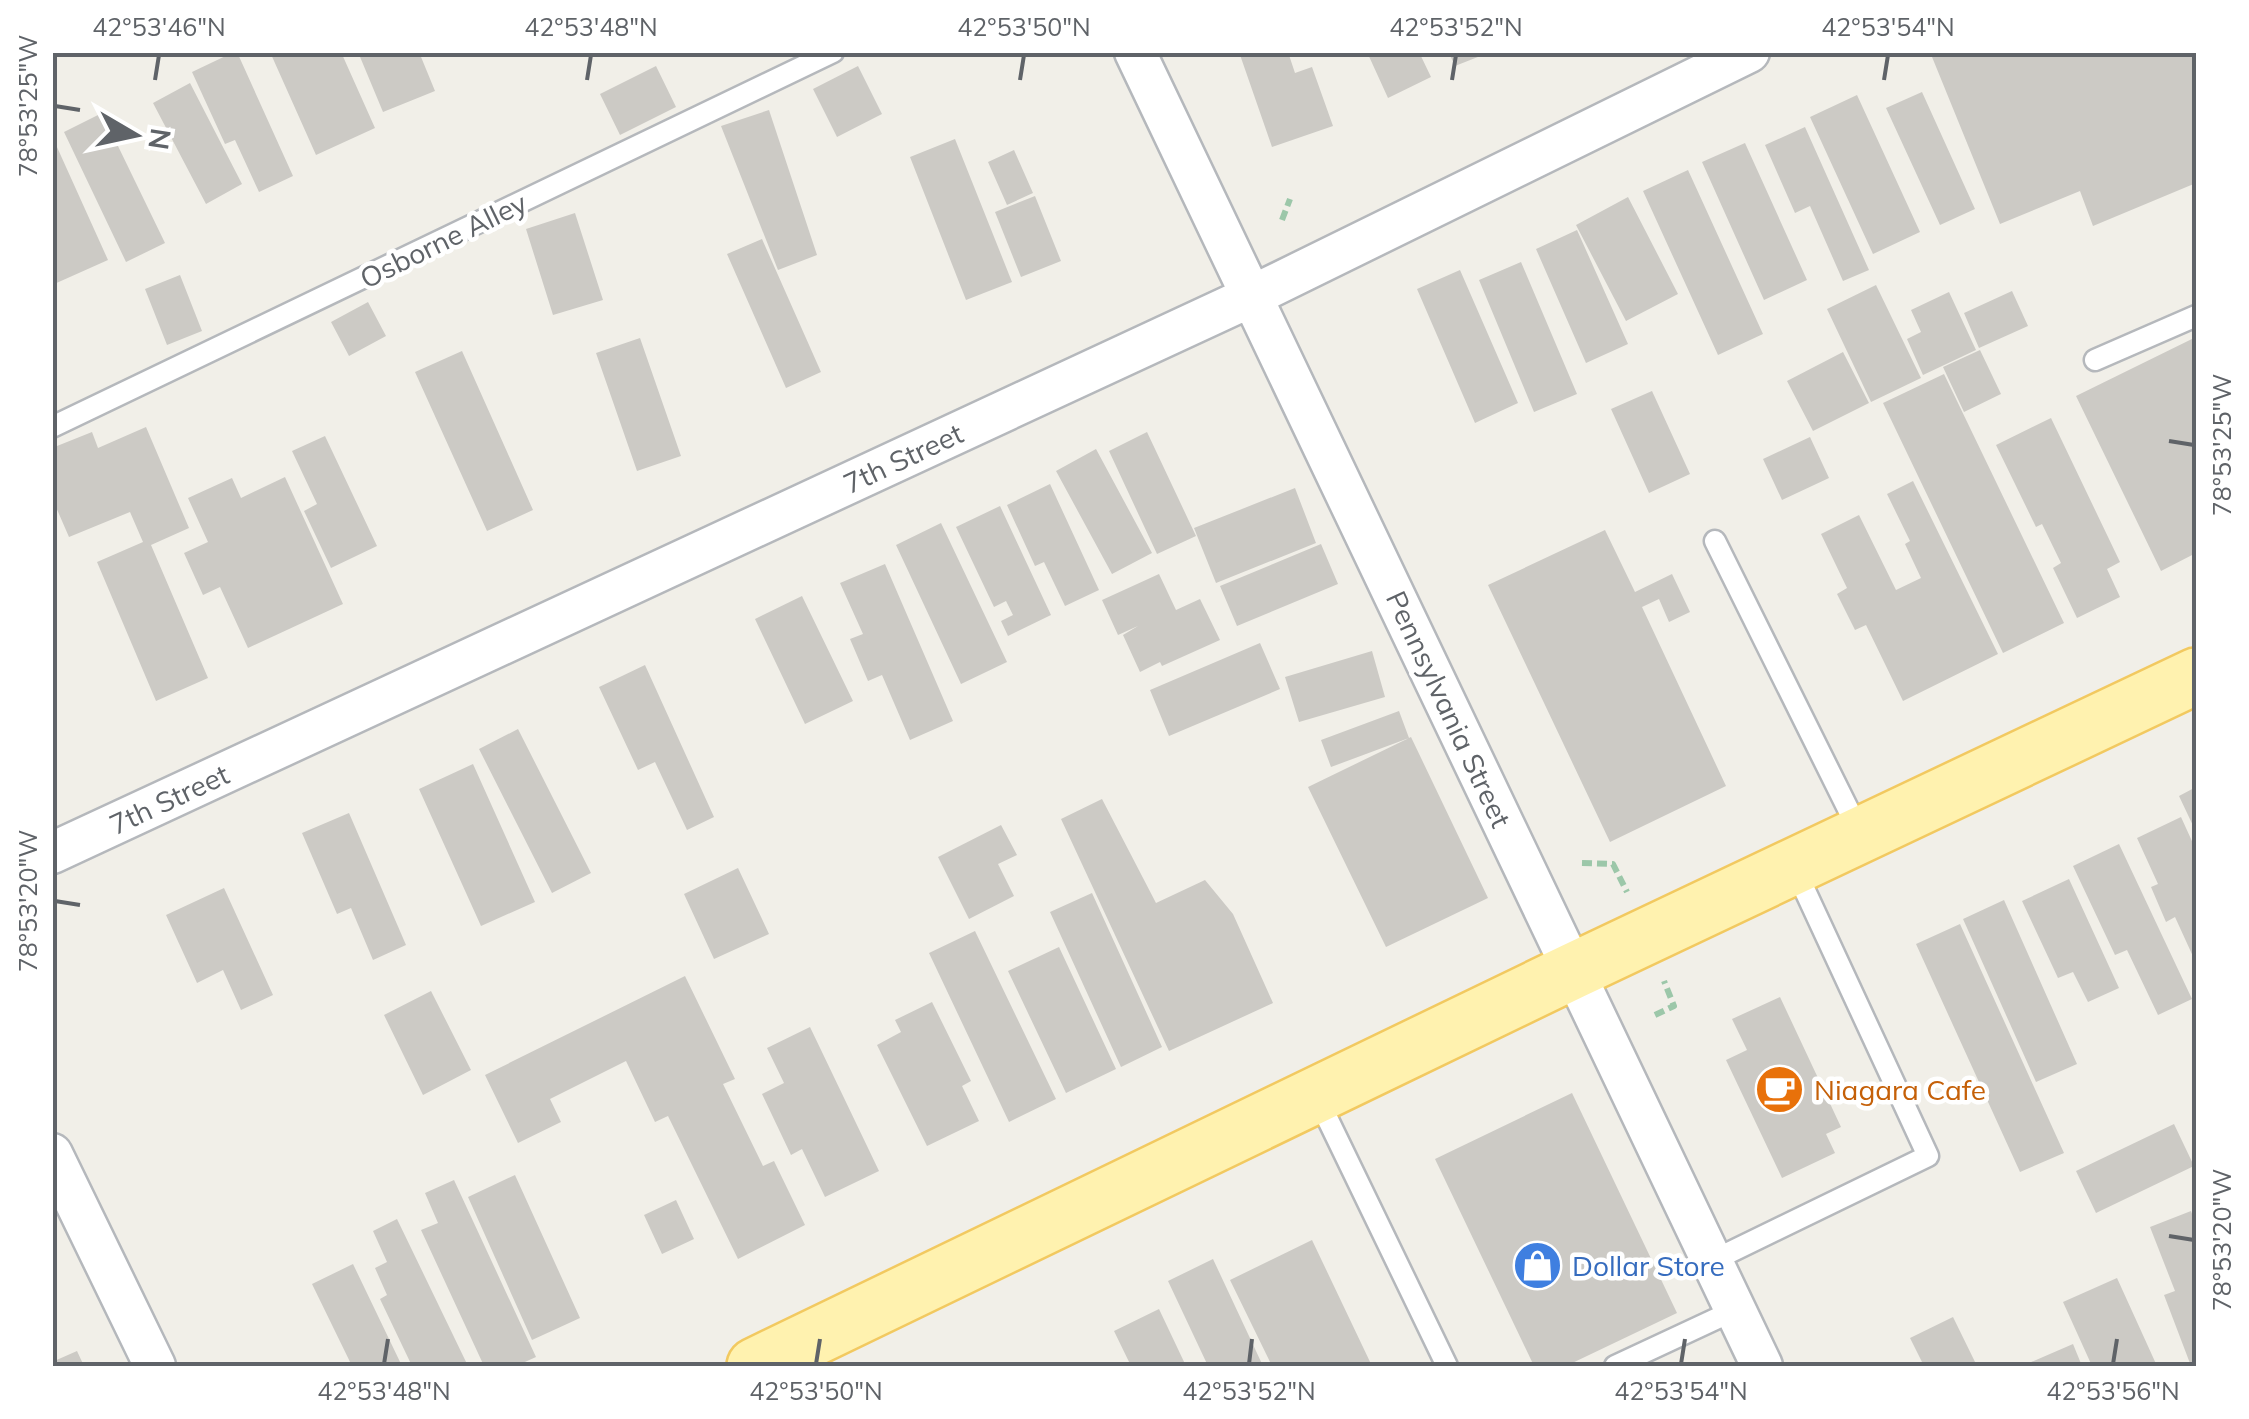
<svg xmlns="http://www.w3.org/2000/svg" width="2249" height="1419" viewBox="0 0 2249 1419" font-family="Mulish,sans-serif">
  <rect width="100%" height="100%" fill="#f1efe8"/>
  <path fill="#cccac5" d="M234 52H237L293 176 259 192 235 140 225 144 192 72Z
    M270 52H341L375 128 316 155Z
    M358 52H419L435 91 383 112Z
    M1239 52H1288L1295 73 1312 67 1333 126 1272 147Z
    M1367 52H1419L1431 77 1388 98Z
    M1930 52H2191L2196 65V183L2093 226 2080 191 2000 224Z
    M1449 53H1488L1455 66Z
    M656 66 676 107 620 135 600 94Z
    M858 66 882 114 837 137 813 89Z
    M190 83 242 184 206 204 153 103Z
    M1922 92 1975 209 1940 225 1886 108Z
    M1857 95 1920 232 1873 254 1810 117Z
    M769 110 817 255 778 270 721 126Z
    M102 113 165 243 126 262 64 132Z
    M1805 127 1869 270 1843 281 1810 206 1795 213 1765 145Z
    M52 136 108 260 52 285Z
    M955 139 1012 282 966 300 910 157Z
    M1745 143 1807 280 1764 300 1702 162Z
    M1014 150 1033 193 1007 205 988 162Z
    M1688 170 1763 334 1718 355 1643 191Z
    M1035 196 1061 261 1021 277 995 212Z
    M1628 197 1678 294 1626 321 1576 225Z
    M575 213 603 300 553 315 526 229Z
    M1577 230 1628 344 1586 363 1536 249Z
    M762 239 821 372 786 388 727 254Z
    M1521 262 1577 394 1534 412 1479 280Z
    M1460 270 1518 403 1475 423 1417 289Z
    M180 275 202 331 167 345 145 289Z
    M1876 285 1921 378 1871 402 1827 309Z
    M2012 291 2028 326 1979 348 1964 313Z
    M1949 292 1976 350 1923 375 1907 339 1921 332 1911 310Z
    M368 302 386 336 349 356 331 322Z
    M2196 337V553L2161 571 2076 396Z
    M640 338 681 456 637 471 596 353Z
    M1980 350 2001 394 1964 412 1943 367Z
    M462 351 533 510 487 531 415 372Z
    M1843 352 1869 403 1813 431 1787 381Z
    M1944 374 2064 623 2003 653 1883 403Z
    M1652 391 1690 474 1649 493 1611 409Z
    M2051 418 2120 562 2107 569 2120 597 2077 618 2053 568 2061 563 2042 524 2036 527 1996 445Z
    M146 427 189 528 151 545 208 678 156 701 97 562 143 542 130 512 69 537 52 498V448L92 432 98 448Z
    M1147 432 1196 536 1157 554 1109 451Z
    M325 436 377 546 331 568 304 511 317 504 292 451Z
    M1810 437 1829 478 1782 500 1763 459Z
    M1096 449 1152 553 1112 574 1056 471Z
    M285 477 343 604 248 648 220 587 203 595 184 553 208 542 188 498 232 478 241 498Z
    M1913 481 1998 654 1903 701 1866 625 1855 630 1837 594 1847 588 1821 534 1859 515 1896 590 1921 578 1905 544 1910 541 1887 494Z
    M1050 484 1099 590 1065 606 1044 562 1035 566 1007 505Z
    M1295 488 1316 543 1216 583 1194 528Z
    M1000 506 1051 615 1008 636 1001 621 1013 615 1006 601 994 607 956 527Z
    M941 523 1007 662 961 684 896 545Z
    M1605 530 1635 592 1672 574 1690 612 1669 622 1659 599 1642 607 1726 786 1610 842 1488 585Z
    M1321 544 1338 584 1237 626 1220 586Z
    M885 564 953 721 910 740 882 675 868 681 850 639 863 634 840 583Z
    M1159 574 1176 610 1200 599 1220 640 1162 666 1160 662 1140 672 1123 635 1138 626 1118 635 1102 600Z
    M802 596 853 701 805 724 755 619Z
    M1260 643 1280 689 1169 736 1150 690Z
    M1372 651 1385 697 1299 722 1285 677Z
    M645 665 714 817 687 830 655 762 638 770 599 687Z
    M1399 711 1409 738 1331 767 1321 740Z
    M518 729 591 873 552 893 479 749Z
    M1411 737 1488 898 1386 947 1308 787Z
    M473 764 535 902 481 926 419 789Z
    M2196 787V832L2179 796Z
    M1102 799 1156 903 1205 880 1233 914 1273 1003 1169 1051 1061 819Z
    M349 813 406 945 373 960 351 908 337 914 302 833Z
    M2181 817 2196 850V963L2175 917 2166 922 2151 887 2158 884 2137 838Z
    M1001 825 1017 855 998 864 1014 896 969 919 938 857Z
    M2119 844 2192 999 2158 1015 2127 950 2115 955 2073 866Z
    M738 868 769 934 714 959 684 894Z
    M2069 879 2119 988 2088 1002 2073 972 2058 978 2022 901Z
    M224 888 273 995 241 1010 223 970 197 983 166 915Z
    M1092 893 1162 1047 1121 1067 1050 912Z
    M2004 900 2077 1064 2036 1082 1963 919Z
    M1960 924 2064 1153 2020 1172 1916 944Z
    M975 931 1056 1099 1009 1122 929 953Z
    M1059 947 1116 1069 1066 1093 1008 971Z
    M685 976 735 1079 723 1084 763 1166 774 1161 805 1225 738 1259 668 1116 655 1122 626 1061 550 1099 561 1122 518 1143 485 1075Z
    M431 991 471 1070 423 1095 384 1015Z
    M1780 997 1841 1127 1826 1134 1835 1153 1782 1178 1726 1060 1747 1050 1732 1019Z
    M932 1002 971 1081 962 1086 979 1121 927 1146 877 1045 901 1032 895 1020Z
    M810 1027 879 1171 825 1197 802 1149 791 1155 762 1094 784 1083 767 1048Z
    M1572 1093 1677 1313 1566 1366H1534L1435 1159Z
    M2174 1124 2194 1166 2096 1213 2076 1171Z
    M515 1175 580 1318 532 1340 468 1197Z
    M454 1180 536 1357 516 1366H484L421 1230 438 1223 425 1193Z
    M676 1200 694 1239 662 1254 644 1215Z
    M2191 1211 2196 1225V1366H2191L2164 1295 2175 1291 2150 1227Z
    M397 1219 468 1366H412L380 1299 387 1295 375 1268 387 1262 373 1231Z
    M1312 1240 1372 1366H1272L1230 1280Z
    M1213 1259 1263 1366H1208L1168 1281Z
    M353 1264 402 1366H352L312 1284Z
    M2117 1278 2157 1366H2092L2063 1302Z
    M1159 1309 1186 1366H1131L1114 1331Z
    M1953 1317 1977 1366H1924L1910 1338Z
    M2073 1344 2082 1366H2022Z
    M77 1351 84 1366H52V1362Z"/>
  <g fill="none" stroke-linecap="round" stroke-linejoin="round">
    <defs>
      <path id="service" d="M2095 360 2196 316
        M52 427 833 52
        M1715 541 1860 833
        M1317 1097 1447 1366
        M1712 1261 1928 1156 1794 867
        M1615 1366 1735 1310"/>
      <path id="minor" d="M1135 52 1762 1366
        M52 853 1252 296 1749 52
        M52 1154 155 1366"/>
      <path id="primary" d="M755 1366 1573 971 2196 676"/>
    </defs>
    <use href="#service" stroke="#b5b8bc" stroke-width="25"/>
    <use href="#minor" stroke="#b5b8bc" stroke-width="45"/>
    <use href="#primary" stroke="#f2c960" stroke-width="60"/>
    <path stroke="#9cc7a9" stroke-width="6" stroke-dasharray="10 5" stroke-linecap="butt" d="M1282 220 1290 199
      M1582 863 1613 864 1627 892
      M1655 1015 1674 1006 1664 981"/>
    <use href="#service" stroke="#fff" stroke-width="20"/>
    <use href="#minor" stroke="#fff" stroke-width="40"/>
    <use href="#primary" stroke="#fff2af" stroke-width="55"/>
  </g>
  <path fill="none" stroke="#5f6368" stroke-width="4" d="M155 80 159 55M587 80 591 55M1020 80 1024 55M1452 80 1456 55M1884 80 1888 55M55 106 80 110M2169 441 2194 445M55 901 80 905M2169 1236 2194 1240M384 1364 388 1339M816 1364 820 1339M1249 1364 1252 1339M1681 1364 1685 1339M2113 1364 2117 1339"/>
  <defs>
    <symbol id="cafe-disc" viewBox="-11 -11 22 22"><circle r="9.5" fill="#e8710a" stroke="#fff"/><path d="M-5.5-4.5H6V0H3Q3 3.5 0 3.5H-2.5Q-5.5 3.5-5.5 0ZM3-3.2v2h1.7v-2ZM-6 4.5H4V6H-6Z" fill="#fff"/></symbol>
    <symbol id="shop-disc" viewBox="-11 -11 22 22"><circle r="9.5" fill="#3f7fe0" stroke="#fff"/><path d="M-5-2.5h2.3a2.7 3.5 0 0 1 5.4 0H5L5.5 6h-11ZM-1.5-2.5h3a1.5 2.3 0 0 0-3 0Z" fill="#fff"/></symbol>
  </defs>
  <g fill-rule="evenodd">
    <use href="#cafe-disc" x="1752" y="1062" width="55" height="55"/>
    <use href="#shop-disc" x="1510" y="1238" width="55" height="55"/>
  </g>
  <g text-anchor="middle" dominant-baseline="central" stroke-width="9" stroke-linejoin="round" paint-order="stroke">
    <g font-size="28" fill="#5f6368" stroke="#fff">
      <text transform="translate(443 240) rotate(-26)">Osborne Alley</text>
      <text transform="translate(903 458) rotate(-25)">7th Street</text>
      <text transform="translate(1449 709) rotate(65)">Pennsylvania Street</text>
      <text transform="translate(169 799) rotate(-25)">7th Street</text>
    </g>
    <g font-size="28" fill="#c56008" stroke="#fff" text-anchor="start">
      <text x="1814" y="1089">Niagara Cafe</text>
    </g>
    <g font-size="28" fill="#366cbe" stroke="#fff" text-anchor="start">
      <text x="1572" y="1265">Dollar Store</text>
    </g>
  </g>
  <rect width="2249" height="1419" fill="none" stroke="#ffffff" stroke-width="110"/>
  <g transform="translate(135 135) rotate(99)" stroke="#ffffff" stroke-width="8" paint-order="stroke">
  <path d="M0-8L18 38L0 25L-18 38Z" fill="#5f6368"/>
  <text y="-15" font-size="28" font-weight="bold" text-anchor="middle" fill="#5f6368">N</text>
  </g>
  <rect x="55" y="55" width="2139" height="1309" fill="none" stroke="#5f6368" stroke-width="4"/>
  <g font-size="25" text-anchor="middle" fill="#5f6368">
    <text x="159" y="36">42°53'46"N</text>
    <text x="591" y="36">42°53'48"N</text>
    <text x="1024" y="36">42°53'50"N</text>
    <text x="1456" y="36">42°53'52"N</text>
    <text x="1888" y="36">42°53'54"N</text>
    <text transform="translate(28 106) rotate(-90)" y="9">78°53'25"W</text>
    <text transform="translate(2222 445) rotate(-90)" y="9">78°53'25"W</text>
    <text transform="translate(28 901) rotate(-90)" y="9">78°53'20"W</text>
    <text transform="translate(2222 1240) rotate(-90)" y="9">78°53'20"W</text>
    <text x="384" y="1400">42°53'48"N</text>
    <text x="816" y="1400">42°53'50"N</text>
    <text x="1249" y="1400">42°53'52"N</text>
    <text x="1681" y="1400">42°53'54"N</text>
    <text x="2113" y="1400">42°53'56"N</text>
  </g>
</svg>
